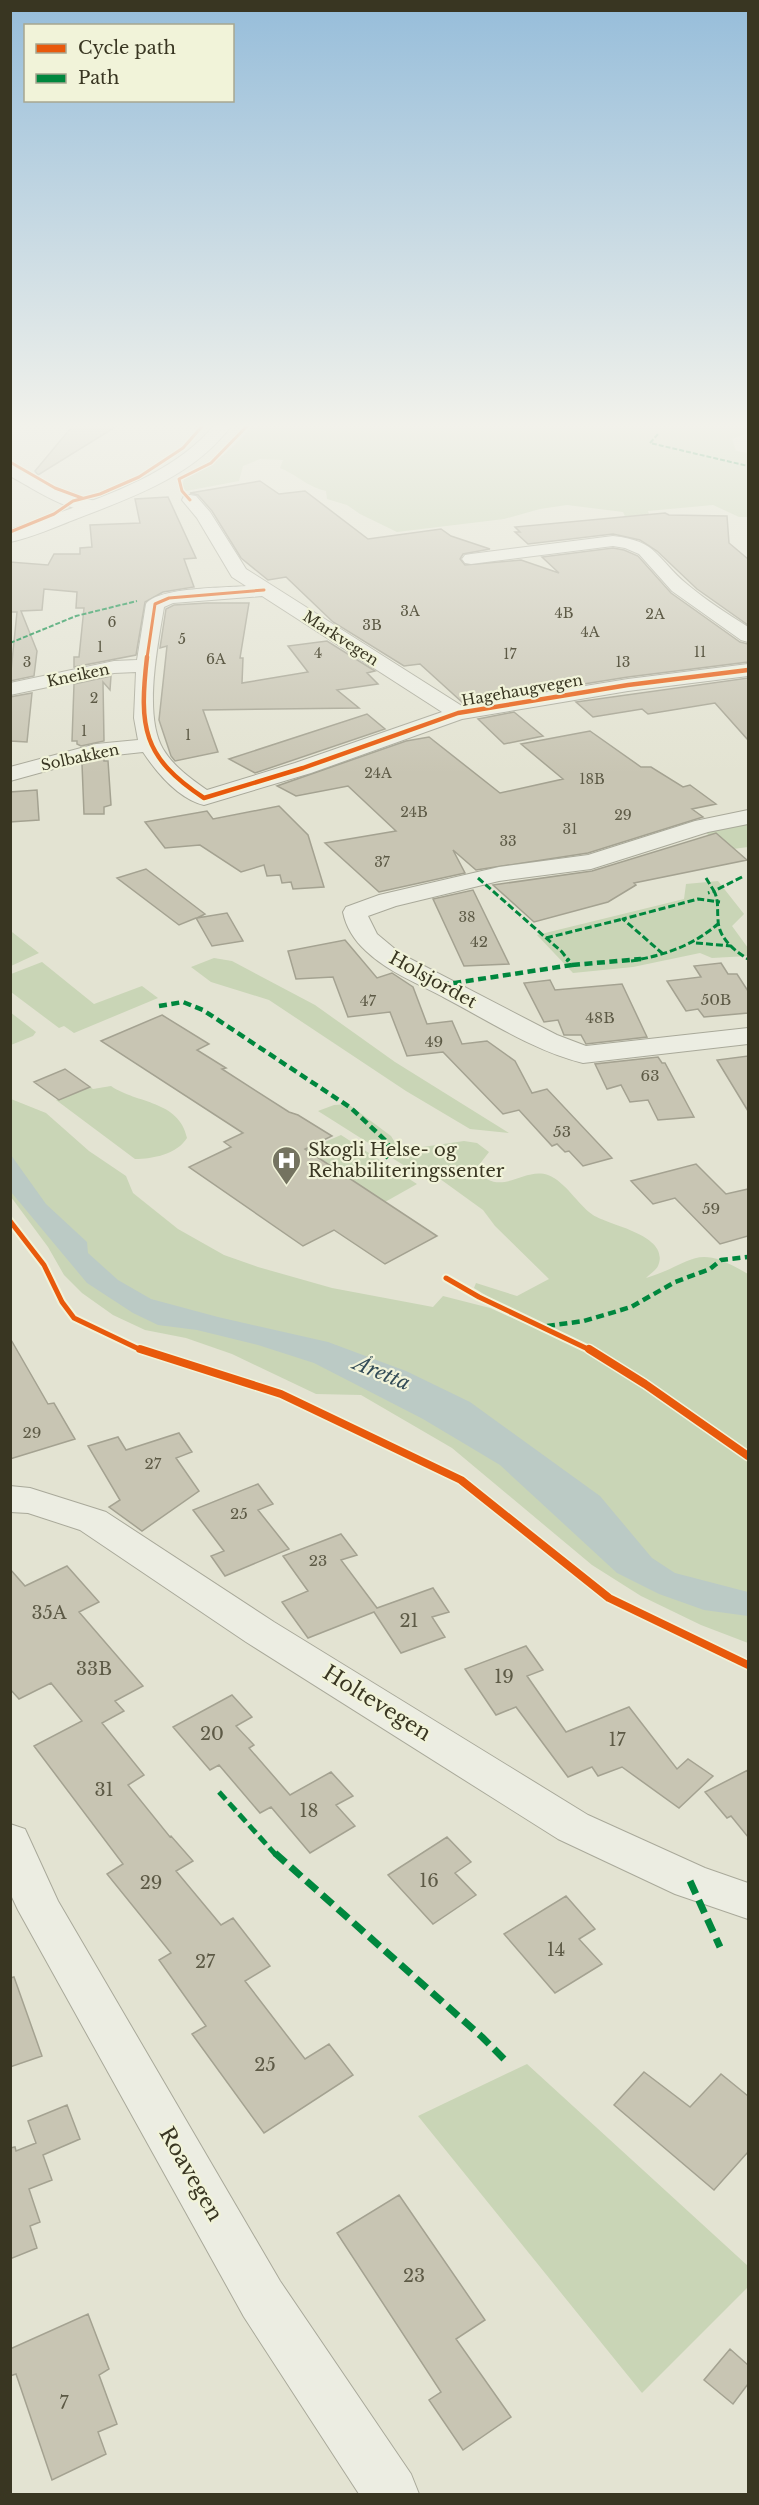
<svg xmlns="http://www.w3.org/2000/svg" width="759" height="2505" viewBox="0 0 759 2505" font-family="'Libre Baskerville',serif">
  <rect width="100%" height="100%" fill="#e3e3d2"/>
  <path fill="#c9d5b6" d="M255 423H748V433L732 439 736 451 748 453V517H739L713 505 648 511 650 518 627 521 623 512 567 505 540 509 504 519 397 532 360 514 347 505 327 499 326 491C306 486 299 476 280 468L283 460 260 459 243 466 239 481 186 491 182 486 184 479C217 463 230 451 255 423Z
    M748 823V847L726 850 706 833 730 826Z
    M718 881 744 914 732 926 748 948V956L712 958 700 953 633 967 573 973 537 935 684 899 686 884Z
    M12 932 39 953 11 966Z
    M214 958 232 961 315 1005 395 1062 509 1133 470 1129 406 1091 269 1000 211 982 191 967Z
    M42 962 94 1004 142 986 158 998 74 1033 64 1026 59 1028 11 992 12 982 11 974Z
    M10 1012 36 1032 33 1036 11 1045Z
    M89 1086 93 1089 111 1086C137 1104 179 1100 187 1138 177 1154 153 1159 135 1159L56 1100Z
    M11 1099 46 1113 89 1151 126 1176 133 1193 178 1229 224 1255 258 1267 332 1288 433 1307 443 1296 490 1308 590 1353 624 1373 748 1460V1643L701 1625 641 1596 592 1565 452 1448 361 1395 316 1394 232 1354 186 1338 145 1330 113 1315 82 1293 64 1275 48 1247 11 1197Z
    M348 1104 391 1136 399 1149 397 1157 409 1159V1149L464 1141 477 1143 489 1152 476 1169C500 1200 523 1166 548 1175 566 1182 577 1204 593 1215 610 1226 671 1235 658 1266 656 1270 649 1275 646 1278 697 1262 694 1242 748 1274V1452L646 1379 614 1360 570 1336 495 1301 474 1288 476 1283 517 1296 549 1279 495 1226 483 1210 436 1176 427 1180 318 1111 334 1105Z
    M341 1135 417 1184 385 1202 306 1150Z
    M527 2064 748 2266V2287L642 2393 418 2116Z"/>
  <path fill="#bbcac5" d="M11 1155 46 1204 87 1242 88 1253 118 1280 151 1299 218 1317 328 1342 406 1371 470 1402 600 1496 652 1558 675 1573 748 1592V1616L704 1610 659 1594 617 1573 500 1465 423 1419 314 1363 258 1345 197 1330 158 1325 133 1313 87 1283 11 1192Z"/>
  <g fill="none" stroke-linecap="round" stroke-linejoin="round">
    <path stroke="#bbcac5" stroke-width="5" d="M738 423 748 429"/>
  </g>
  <path fill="#c8c5b3" stroke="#a4a291" stroke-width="1.5" d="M75 423H122L38 475 35 471Z
    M260 481 279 494 305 491 368 539 441 529 451 536 490 549 463 554 460 559 465 565 521 560 559 573 542 557 613 548 624 550 638 556 671 593 740 642 748 644V662L628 677 463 703 420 664 404 666 333 622 286 577 268 580 241 558 212 511 198 495 190 493Z
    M168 497 196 558 184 559 194 587 163 592 145 602 136 655 74 667V657H79L84 608H76L77 592 44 589 42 610 21 611 37 651 34 676 10 681 17 612H10V562L48 565 54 554H80V548L92 547 90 525 140 523 135 499Z
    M665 513 669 515 727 516 729 543 748 559V625L697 589 657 551 640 540 613 534 528 544 515 532H520L515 527Z
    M207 603H249L240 658H243L242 683 308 672 288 646 327 641 375 671 367 673 378 684 337 690 359 708 203 710 218 752 175 761 171 756 159 720 167 646 160 648 166 609 174 605Z
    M111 676 110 690 103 682 104 741 81 746 77 744V741H72L74 684Z
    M748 678V740L715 703 648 714 642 709 593 717 576 702Z
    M32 693 27 742 10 741V697Z
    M514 712 543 736 504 744 478 719Z
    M367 714 385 729 255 773 229 759Z
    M590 731 641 767H651L683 787 690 785 716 804 692 809 703 817 588 853 476 870 453 850 465 873 379 892 325 843 396 831 348 786 296 796 277 786 406 741 429 737 500 793 563 779 521 744Z
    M104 758V761H108L111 805 104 807V814H84L82 764Z
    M37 790 39 820 10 822V792Z
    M279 806 308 835 324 887 293 889 291 882 282 883 280 875 267 876 264 865 241 872 200 845 165 848 145 822 207 811 213 819Z
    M716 833 747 860 634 883 636 885 608 902 534 922 493 885 592 871Z
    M146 869 205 914 197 918 227 913 243 941 212 946 196 918 179 925 117 878Z
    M473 890 509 964 464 966 433 899Z
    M345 940 377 978 392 973 413 987 427 1024 452 1021 462 1044 487 1041 515 1061 532 1093 547 1089 612 1158 583 1166 569 1151 565 1152 557 1144 552 1146 519 1110 503 1114 443 1052 407 1056 390 1012 348 1017 333 977 296 979 288 951Z
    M721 963 728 974H737L748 991V1013L704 1017 698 1009 686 1011 667 981 701 977 694 966Z
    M550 980 555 990 622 984 647 1037 586 1044 581 1035H564L558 1020 544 1022 524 983Z
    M162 1015 209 1044 197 1050 226 1068 222 1069 289 1112 298 1115 332 1136 305 1149 437 1236 385 1264 334 1230 303 1246 189 1167 231 1147 224 1142 243 1133 101 1041Z
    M748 1056V1111L717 1060Z
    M658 1057 662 1063H665L694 1117 658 1120 648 1100 630 1102 621 1085 607 1089 595 1064Z
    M65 1069 90 1087 59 1100 34 1082Z
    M696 1164 726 1194 748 1189V1236L720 1244 675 1198 653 1204 631 1181Z
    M10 1338 48 1404 54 1403 75 1439 10 1459Z
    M179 1433 192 1452 176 1458 199 1491 142 1531 109 1507 120 1500 88 1446 118 1437 126 1450Z
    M258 1484 273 1504 258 1510 289 1549 225 1576 211 1556 224 1551 193 1510Z
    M341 1534 357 1555 341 1560 377 1608 433 1588 449 1612 432 1617 445 1637 401 1653 374 1612 308 1638 282 1602 308 1591 283 1556Z
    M67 1566 99 1602 79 1612 143 1686 115 1701 124 1711 102 1723 144 1775 128 1785 170 1837 171 1836 193 1861 176 1871 221 1925 233 1918 270 1966 245 1981 305 2059 329 2044 353 2075 264 2133 192 2034 206 2026 159 1960 171 1953 107 1874 123 1864 34 1746 82 1721 51 1683 19 1699 10 1689V1569L25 1586Z
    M526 1646 543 1670 527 1676 566 1732 629 1707 677 1769 688 1759 713 1776 679 1808 622 1767 598 1776 592 1767 568 1777 516 1707 496 1715 465 1669Z
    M232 1695 252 1717 236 1726 254 1745 249 1748 290 1795 331 1772 353 1796 336 1805 355 1826 310 1853 271 1807 260 1813 219 1765 210 1770 173 1727Z
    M748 1770V1837L731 1816 727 1818 705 1792Z
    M447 1837 471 1862 455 1873 476 1895 433 1924 388 1875Z
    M566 1896 595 1929 579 1939 602 1964 555 1993 504 1934Z
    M14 1977 42 2056 10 2067V1978Z
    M644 2072 690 2107 721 2074 748 2096V2152L714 2190 614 2105Z
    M67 2105 80 2139 43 2155 52 2180 29 2189 40 2222 30 2226 37 2248 10 2259V2148L15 2147 16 2151 36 2143 28 2121Z
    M399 2195 485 2320 456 2339 511 2417 463 2450 429 2400 441 2392 337 2233Z
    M88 2314 109 2369 99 2375 117 2424 98 2432 106 2454 52 2480 16 2374 10 2376V2349Z
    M730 2349 748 2365V2384L733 2404 704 2380Z"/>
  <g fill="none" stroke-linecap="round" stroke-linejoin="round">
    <defs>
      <path id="minor" d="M10 464 71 496 96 501 99 505 96 509C70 515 33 488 10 476Z
        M190 495 196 496 210 512 246 569 462 706 628 679 748 664V676L628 691 462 719 311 773 204 805C179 799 157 773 143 752L97 757 10 781V767L96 744 138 740 134 718 136 672 114 673 10 695V683L114 661 137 660 146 604C158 587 225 588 246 586L232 577 197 518 182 500 184 496ZM262 596 442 712 295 763 207 790C191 779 173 766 163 749 143 715 158 644 164 607L173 603Z
        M613 536C659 541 656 559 688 585 707 601 728 614 748 627V642L741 640 672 591 639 554 625 548 613 546 471 564 465 563 462 559 465 555 471 554Z
        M748 810V824L708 832 591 869 499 881 396 906 368 916 377 934 401 954 557 1035 586 1046 748 1028V1044L583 1063C534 1051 489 1021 445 998 419 984 388 972 366 951 354 940 346 927 343 912L346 907 379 895 499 867 588 855 695 821Z
        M10 1486 30 1488 106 1512 274 1622 588 1815 705 1868 748 1883V1919L675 1894 558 1839 246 1642 80 1530 28 1513 10 1512Z
        M10 1824 25 1829 58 1901 280 2281 411 2474 419 2494H359L244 2317 18 1910 10 1893Z"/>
      <path id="tertiary" d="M216 423H233C197 475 133 497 76 519 55 527 33 537 10 542V530C78 505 170 481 216 423Z"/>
    </defs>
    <use href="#minor" stroke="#a9a99a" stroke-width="2"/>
    <use href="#tertiary" stroke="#a9a99a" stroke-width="2"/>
    <use href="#minor" fill="#ecede2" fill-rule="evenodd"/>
    <use href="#tertiary" fill="#ecede2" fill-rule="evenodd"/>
    <path stroke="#00873e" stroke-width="2" stroke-dasharray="5 2" stroke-linecap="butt" d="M658 434 650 443 748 466
      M10 643 76 616 137 601"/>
    <path stroke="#00873e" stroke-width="3" stroke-dasharray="7 3" stroke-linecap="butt" d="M742 877 714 891C719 901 717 908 718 919 718 937 733 950 748 959
      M478 878 562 952 569 961
      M706 878 714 891 708 893
      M546 938 623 919
      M696 943 731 946
      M663 954 623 919 698 899 720 902
      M631 961C665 955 692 946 718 924"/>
    <path stroke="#00873e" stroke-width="4.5" stroke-dasharray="8 4.5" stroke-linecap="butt" d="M572 965 641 959
      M441 985 572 965 567 959
      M159 1006 183 1002 203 1010 351 1108 386 1141 392 1151 385 1158
      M547 1326 584 1321 631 1307 675 1282 710 1269 721 1260 748 1257"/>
    <path stroke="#00873e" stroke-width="5" stroke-dasharray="10 5" stroke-linecap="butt" d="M219 1792 276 1855"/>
    <path stroke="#00873e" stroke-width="7" stroke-dasharray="14 7" stroke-linecap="butt" d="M275 1853 482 2037 508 2063
      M690 1881 720 1947"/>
    <defs>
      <path id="cycleway-far3" d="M10 462 55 488 82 498
        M190 500 182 491 179 479 211 463 250 423
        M10 532 54 514 73 501 100 494 139 477 183 448 205 423
        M147 658 155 604 169 598 264 590"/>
      <path id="cycleway-far2" d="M147 657C139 727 142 757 204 798L303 768 458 713 628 685 748 670"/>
      <path id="cycleway-far1" d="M10 1221 44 1265 62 1302 74 1318 143 1351
        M446 1278 479 1297 592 1351"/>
      <path id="cycleway" d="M140 1349 281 1394 461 1480 609 1598 748 1665
        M589 1349 645 1384 748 1456"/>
    </defs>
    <use href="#cycleway-far3" stroke="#f1f3d9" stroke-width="5"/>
    <use href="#cycleway-far2" stroke="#f1f3d9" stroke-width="8"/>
    <use href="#cycleway-far1" stroke="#f1f3d9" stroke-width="9"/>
    <use href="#cycleway" stroke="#f1f3d9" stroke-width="11"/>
    <use href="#cycleway-far3" stroke="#e8590c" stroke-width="3"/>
    <use href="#cycleway-far2" stroke="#e8590c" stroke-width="4.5"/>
    <use href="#cycleway-far1" stroke="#e8590c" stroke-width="5"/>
    <use href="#cycleway" stroke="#e8590c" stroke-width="8"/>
  </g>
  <linearGradient id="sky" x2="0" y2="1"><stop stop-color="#96bdda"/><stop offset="0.55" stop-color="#f2f2eb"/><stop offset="1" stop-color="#f2f2eb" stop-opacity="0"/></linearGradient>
  <rect width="759" height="774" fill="url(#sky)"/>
  <defs>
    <symbol id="hospital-pin" viewBox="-11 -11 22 30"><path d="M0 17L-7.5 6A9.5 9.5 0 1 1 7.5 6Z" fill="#747360" stroke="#f1f3d9"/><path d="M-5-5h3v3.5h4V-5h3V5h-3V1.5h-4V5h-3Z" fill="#fff"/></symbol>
  </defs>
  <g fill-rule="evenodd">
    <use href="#hospital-pin" x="270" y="1144" width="33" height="45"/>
  </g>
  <g text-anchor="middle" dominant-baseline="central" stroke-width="4.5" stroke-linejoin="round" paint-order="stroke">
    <g font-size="14" fill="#5d5a46">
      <text x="410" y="611">3A</text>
      <text x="564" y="613">4B</text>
      <text x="655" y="614">2A</text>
      <text x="112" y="622">6</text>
      <text x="372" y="625">3B</text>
      <text x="590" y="632">4A</text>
      <text x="182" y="639">5</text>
      <text x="100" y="647">1</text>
      <text x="700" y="652">11</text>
      <text x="318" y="653">4</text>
      <text x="510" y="654">17</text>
      <text x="216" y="659">6A</text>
      <text x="27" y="662">3</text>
      <text x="623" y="662">13</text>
      <text x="94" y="698">2</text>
      <text x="84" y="731">1</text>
      <text x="188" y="735">1</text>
      <text x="378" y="773">24A</text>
      <text x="592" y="779">18B</text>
      <text x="414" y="812">24B</text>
      <text x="623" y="815">29</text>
      <text x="570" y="829">31</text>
      <text x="508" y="841">33</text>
      <text x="382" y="862">37</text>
      <text x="467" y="917">38</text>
    </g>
    <g font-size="15" fill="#393622" stroke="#f1f3d9">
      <text transform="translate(341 638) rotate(33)">Markvegen</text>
      <text transform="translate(78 675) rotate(-12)">Kneiken</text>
      <text transform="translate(522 690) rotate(-10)">Hagehaugvegen</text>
      <text transform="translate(80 757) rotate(-12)">Solbakken</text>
    </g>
    <g font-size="15" fill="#5d5a46">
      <text x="479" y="941">42</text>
      <text x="716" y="999">50B</text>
      <text x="368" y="1000">47</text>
      <text x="600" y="1017">48B</text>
      <text x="434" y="1041">49</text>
      <text x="650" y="1075">63</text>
      <text x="562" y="1131">53</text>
      <text x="711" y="1208">59</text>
      <text x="32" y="1432">29</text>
      <text x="153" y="1463">27</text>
      <text x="239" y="1513">25</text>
      <text x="318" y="1560">23</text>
    </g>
    <g font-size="18" fill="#393622" stroke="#f1f3d9">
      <text transform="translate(433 980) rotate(29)">Holsjordet</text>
    </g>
    <g font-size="18" fill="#393622" stroke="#f1f3d9" text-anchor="start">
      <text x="308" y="1150">Skogli Helse- og<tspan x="308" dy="21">Rehabiliteringssenter</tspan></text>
    </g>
    <g font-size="18" fill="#5d5a46">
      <text x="49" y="1613">35A</text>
      <text x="409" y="1621">21</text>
      <text x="94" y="1669">33B</text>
      <text x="504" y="1677">19</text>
      <text x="212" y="1734">20</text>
      <text x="617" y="1740">17</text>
      <text x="104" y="1790">31</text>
      <text x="309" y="1811">18</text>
      <text x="429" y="1881">16</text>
      <text x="151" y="1883">29</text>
      <text x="556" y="1950">14</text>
      <text x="205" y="1962">27</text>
      <text x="265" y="2065">25</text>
      <text x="414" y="2276">23</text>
      <text x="64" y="2403">7</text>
    </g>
    <g font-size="20" font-style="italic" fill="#334c57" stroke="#f1f3d9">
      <text transform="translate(382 1373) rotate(22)">Åretta</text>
    </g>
    <g font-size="21" fill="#393622" stroke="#f1f3d9">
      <text transform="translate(377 1703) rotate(32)">Holtevegen</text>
      <text transform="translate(191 2174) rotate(60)">Roavegen</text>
    </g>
  </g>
  <rect width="759" height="2505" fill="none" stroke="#393622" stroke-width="24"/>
  <rect x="24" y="24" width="210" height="78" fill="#f1f3d9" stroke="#a7a790" stroke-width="1.5"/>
  <rect x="36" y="44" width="30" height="9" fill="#e8590c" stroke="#a7a790" stroke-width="1.5"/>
  <text x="78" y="54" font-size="18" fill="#393622">Cycle path</text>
  <rect x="36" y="74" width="30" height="9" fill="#00873e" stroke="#a7a790" stroke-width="1.5"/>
  <text x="78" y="84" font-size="18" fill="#393622">Path</text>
</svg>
